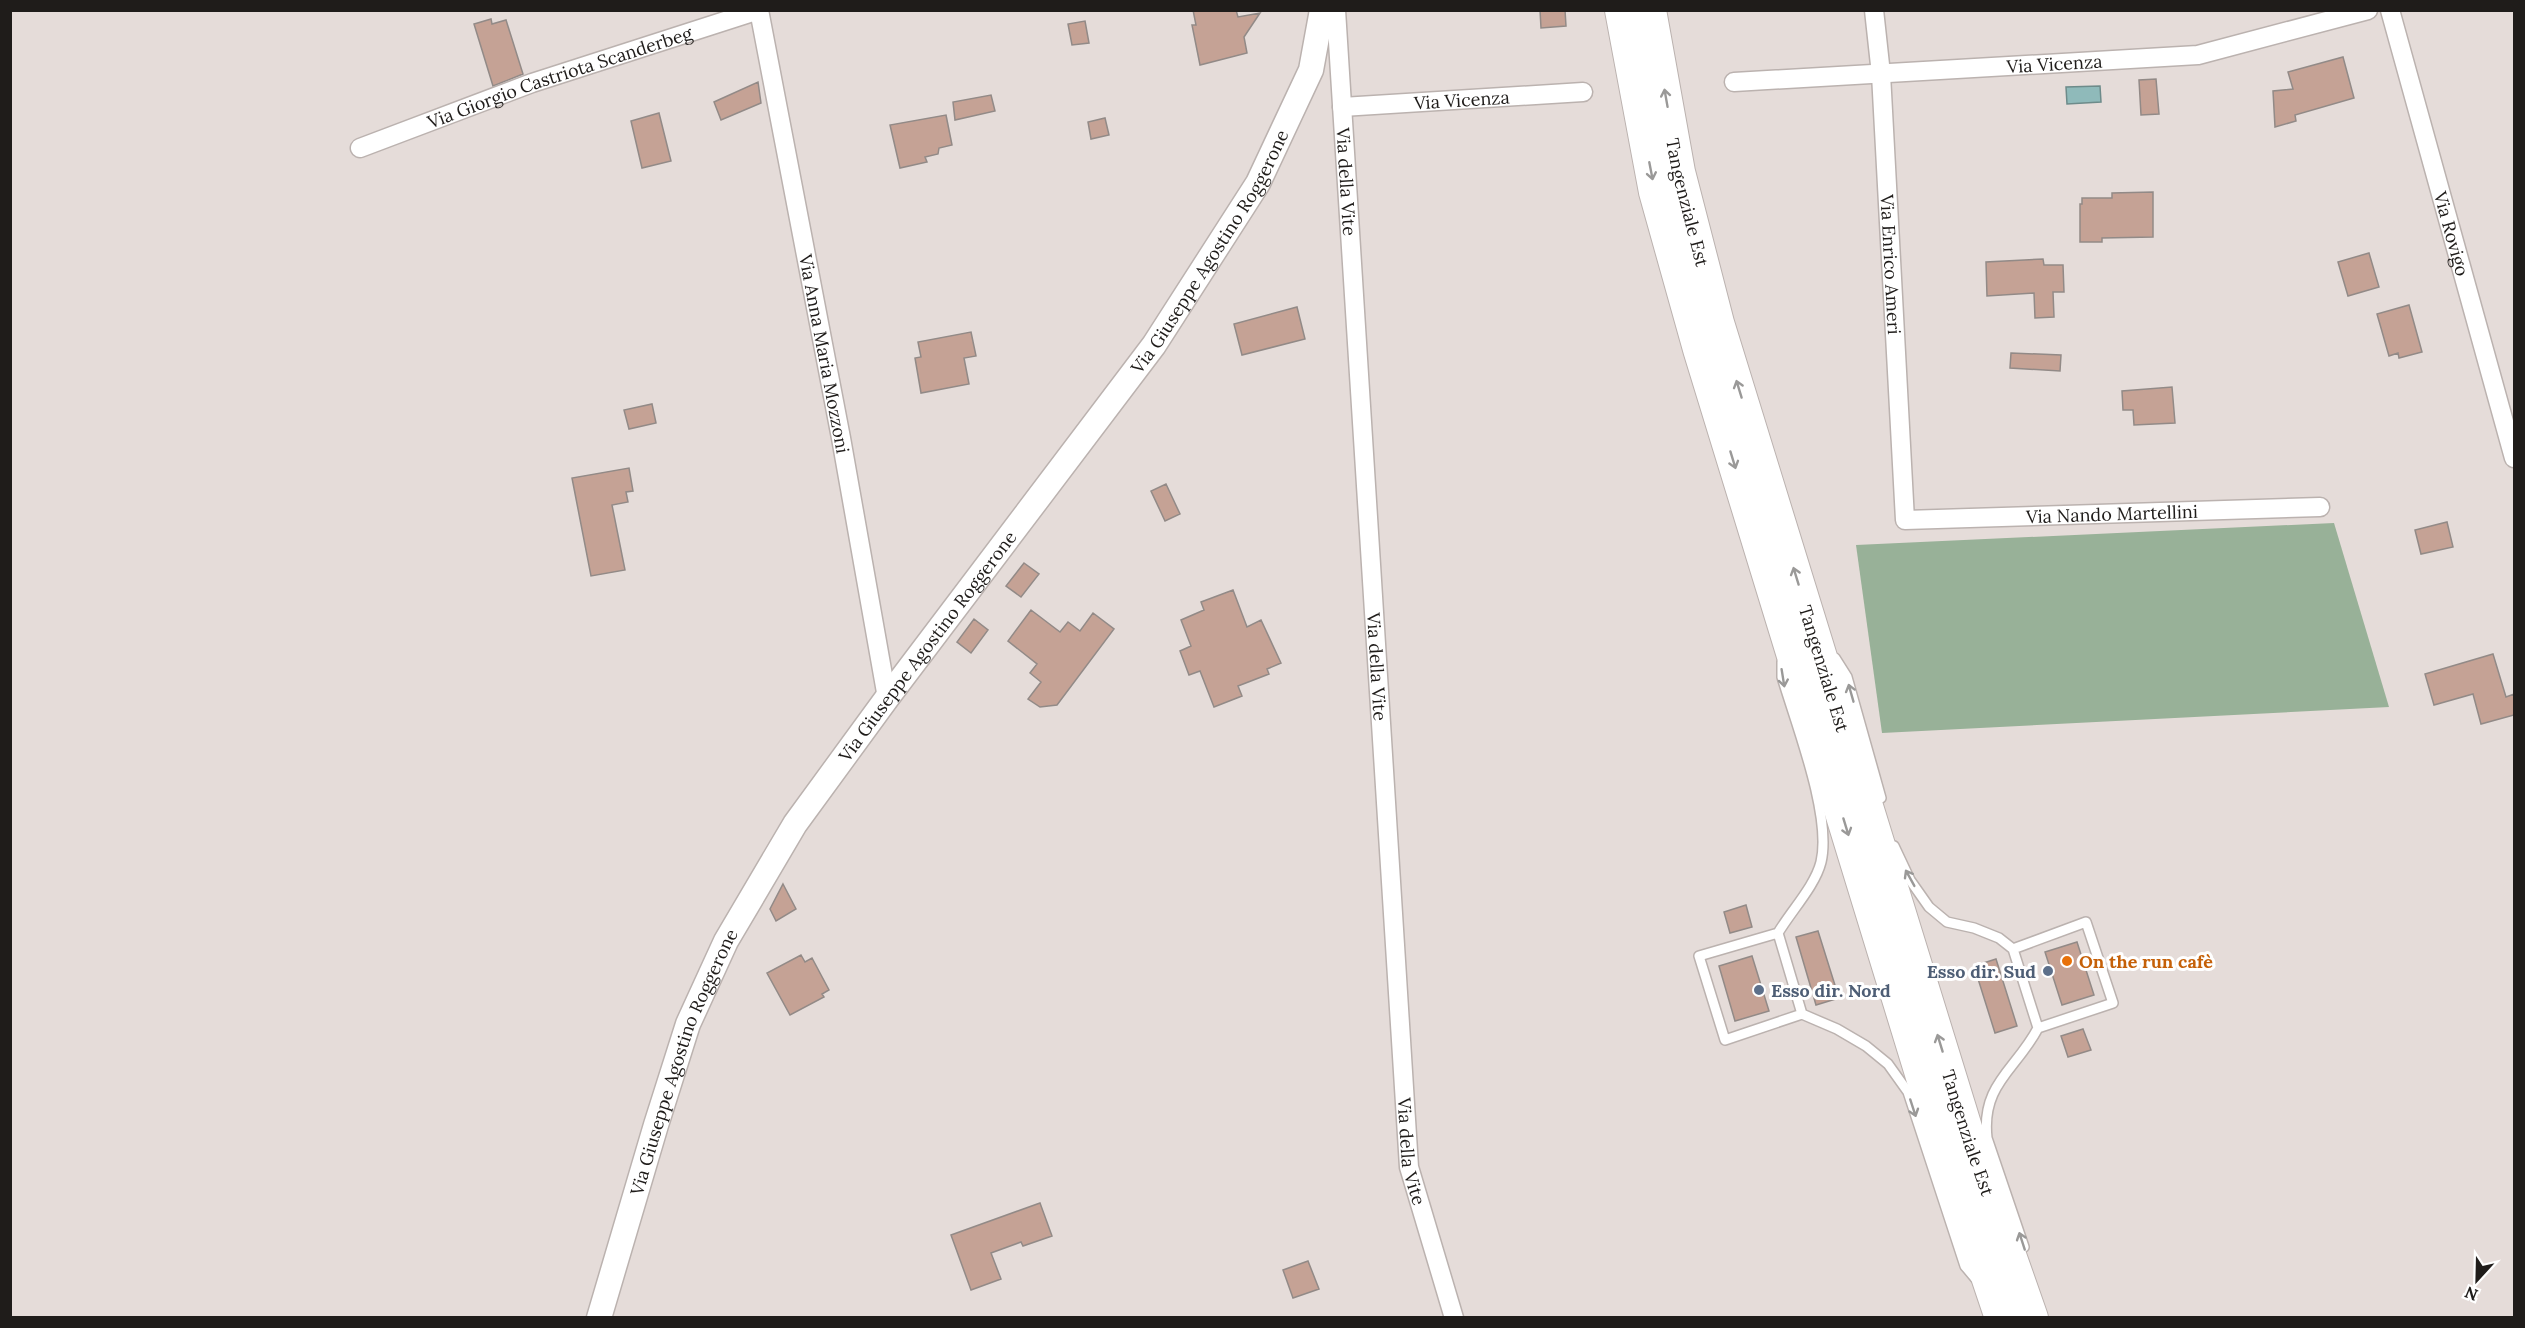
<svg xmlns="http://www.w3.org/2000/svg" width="2525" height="1328" viewBox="0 0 2525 1328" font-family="Lora,serif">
  <rect width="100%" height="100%" fill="#e5dcd9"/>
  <path fill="#98b198" d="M2334 523 2389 707 1882 733 1856 545Z"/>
  <path fill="#8fbaba" stroke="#6d8b8a" stroke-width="1.5" d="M2100 86 2101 102 2067 104 2066 87Z"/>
  <path fill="#c5a295" stroke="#928a87" stroke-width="1.5" d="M1193 10H1236L1238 17 1260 13 1244 37 1247 53 1200 65 1192 25H1196Z
    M1540 10H1565L1566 26 1541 28Z
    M491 19 492 24 506 20 523 74 493 86 474 24Z
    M1085 21 1089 43 1072 45 1068 24Z
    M2343 57 2354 98 2295 115 2296 121 2275 127 2273 91 2293 89 2288 72Z
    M2156 79 2159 114 2141 115 2139 80Z
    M758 82 761 103 721 120 714 102Z
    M991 95 995 111 955 120 953 102Z
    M659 113 671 161 642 168 631 121Z
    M946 115 952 145 939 148 938 154 925 157 927 162 900 168 890 125Z
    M1105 118 1109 135 1091 139 1088 122Z
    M2153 192V237L2102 238V242H2080V204H2082V198H2112V193Z
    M2369 253 2379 287 2348 296 2338 262Z
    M2043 259 2044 265H2063L2064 292H2053L2054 317 2035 318 2034 293 1987 296 1986 262Z
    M2409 305 2422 352 2399 358 2398 353 2389 356 2377 314Z
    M1297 307 1305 339 1242 355 1234 324Z
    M971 332 976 356 964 358 969 384 921 393 915 358 921 357 918 342Z
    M2011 353 2061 355 2060 371 2010 368Z
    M2172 387 2175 423 2134 425 2133 410H2123L2122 391Z
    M652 404 656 423 629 429 624 410Z
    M629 468 633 491 626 492 628 502 612 505 625 570 591 576 572 478Z
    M1166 484 1180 514 1165 521 1151 491Z
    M2447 522 2453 547 2421 554 2415 530Z
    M1024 563 1039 574 1021 597 1006 586Z
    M1233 590 1247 627 1261 620 1281 663 1267 669 1269 674 1238 686 1242 696 1214 707 1200 671 1189 675 1180 651 1191 646 1181 620 1204 610 1201 602Z
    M1031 610 1060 632 1068 622 1080 631 1093 613 1114 629 1057 705 1040 707 1028 699 1041 682 1030 673 1037 664 1008 641Z
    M974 619 988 630 971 653 957 642Z
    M2493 654 2506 697 2514 694V715L2481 724 2473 694 2434 705 2425 674Z
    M783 884 796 909 776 921 770 909Z
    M1746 905 1752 927 1730 933 1724 912Z
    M1818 931 1839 998 1816 1005 1796 937Z
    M2077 942 2094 995 2062 1005 2045 952Z
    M801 955 805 962 812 958 829 990 822 994 824 997 790 1015 767 973Z
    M1752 956 1769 1011 1735 1021 1719 966Z
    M1996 959 2017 1026 1995 1033 1974 966Z
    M2083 1029 2091 1050 2068 1057 2061 1036Z
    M1040 1203 1052 1236 1023 1246 1021 1242 991 1253 1001 1279 971 1290 951 1235Z
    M1308 1261 1319 1289 1293 1298 1283 1270Z"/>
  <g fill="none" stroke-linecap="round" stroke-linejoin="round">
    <defs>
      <path id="service" d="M1835 658 1847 677 1881 798
        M1782 662V677C1796 724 1832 816 1821 862 1815 886 1791 911 1778 933L1802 1014 1837 1029 1866 1046 1888 1064 1908 1092 1965 1266 1976 1279
        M1894 846 1910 880 1929 907 1947 922 1974 928 1999 938 2013 949 2038 1028C2016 1070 1981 1084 1987 1138L2024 1247
        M1778 933 1699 956 1725 1040 1802 1014
        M2013 949 2086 922 2113 1003 2038 1028"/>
      <g id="minor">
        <path id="s1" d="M759 10 841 438 887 698"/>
        <path id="s2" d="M1336 10 1409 1167 1454 1318"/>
        <path id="s3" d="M1874 10 1881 74 1905 520 2320 507"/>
        <path id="s4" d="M2390 10 2514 458"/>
        <path id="s5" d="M1734 82 2198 55 2368 10"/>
        <path id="s6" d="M1342 107 1583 92"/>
        <path id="s7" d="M360 148 532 83 759 10"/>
      </g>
      <g id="tertiary">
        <path id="s8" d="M599 1318 656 1125 688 1024 726 941 795 824 887 698 1154 345 1258 183 1311 70 1322 10"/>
      </g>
      <g id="trunk">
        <path d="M1621 10 1655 192 1699 349 1941 1139 2001 1318"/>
        <path id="s9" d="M1650 10 1679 172 1718 323 1971 1144 2032 1318"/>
      </g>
    </defs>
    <use href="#service" stroke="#bbb2af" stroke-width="12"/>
    <use href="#minor" stroke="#bbb2af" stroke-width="21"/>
    <use href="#tertiary" stroke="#bbb2af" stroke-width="27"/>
    <use href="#trunk" stroke="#bbb2af" stroke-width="34"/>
    <use href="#service" stroke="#fff" stroke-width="9"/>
    <use href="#minor" stroke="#fff" stroke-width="18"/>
    <use href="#tertiary" stroke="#fff" stroke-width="24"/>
    <use href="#trunk" stroke="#fff" stroke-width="32"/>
  </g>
  <defs><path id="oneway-shaft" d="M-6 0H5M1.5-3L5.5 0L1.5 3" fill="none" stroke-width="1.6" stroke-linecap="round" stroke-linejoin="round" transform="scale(1.5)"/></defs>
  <g stroke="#9a9998">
    <use href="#oneway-shaft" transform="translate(1666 98) rotate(-100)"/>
    <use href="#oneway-shaft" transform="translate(1651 171) rotate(79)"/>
    <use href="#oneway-shaft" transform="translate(1739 389) rotate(-107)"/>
    <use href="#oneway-shaft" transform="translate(1733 460) rotate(73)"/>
    <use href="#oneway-shaft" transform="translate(1796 576) rotate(-107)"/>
    <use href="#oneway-shaft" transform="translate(1783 678) rotate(81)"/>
    <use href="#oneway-shaft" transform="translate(1851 693) rotate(-106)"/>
    <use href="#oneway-shaft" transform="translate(1846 827) rotate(73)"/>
    <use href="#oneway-shaft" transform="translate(1910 878) rotate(-119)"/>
    <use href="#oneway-shaft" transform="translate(1940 1043) rotate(-107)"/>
    <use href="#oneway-shaft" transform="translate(1913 1108) rotate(72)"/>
    <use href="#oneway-shaft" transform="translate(2022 1241) rotate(-108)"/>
  </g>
  <circle fill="#e8710a" stroke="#fff" stroke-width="2" cx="2067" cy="961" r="6"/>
  <g fill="#5c6f8a" stroke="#fff" stroke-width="2">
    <circle cx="2048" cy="971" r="6"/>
    <circle cx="1759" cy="990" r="6"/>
  </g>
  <g text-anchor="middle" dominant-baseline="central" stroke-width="6" stroke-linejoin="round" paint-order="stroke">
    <g font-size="18" fill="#1f1c1a" stroke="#fff">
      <text stroke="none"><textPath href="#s5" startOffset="321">Via Vicenza</textPath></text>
      <text stroke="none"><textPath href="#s7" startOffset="212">Via Giorgio Castriota Scanderbeg</textPath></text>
      <text stroke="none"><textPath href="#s6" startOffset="120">Via Vicenza</textPath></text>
      <text stroke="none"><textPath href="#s2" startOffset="172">Via della Vite</textPath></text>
      <text stroke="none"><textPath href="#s9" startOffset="196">Tangenziale Est</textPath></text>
      <text stroke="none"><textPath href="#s4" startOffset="232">Via Rovigo</textPath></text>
      <text stroke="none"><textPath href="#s8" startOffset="1242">Via Giuseppe Agostino Roggerone</textPath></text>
      <text stroke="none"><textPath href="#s3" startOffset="255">Via Enrico Ameri</textPath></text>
      <text stroke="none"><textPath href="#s1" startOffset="350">Via Anna Maria Mozzoni</textPath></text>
      <text stroke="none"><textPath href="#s3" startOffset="718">Via Nando Martellini</textPath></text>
      <text stroke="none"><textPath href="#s8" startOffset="756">Via Giuseppe Agostino Roggerone</textPath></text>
      <text stroke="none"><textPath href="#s2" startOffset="658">Via della Vite</textPath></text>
      <text stroke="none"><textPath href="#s9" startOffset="682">Tangenziale Est</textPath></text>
      <text stroke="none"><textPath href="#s8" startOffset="270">Via Giuseppe Agostino Roggerone</textPath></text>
      <text stroke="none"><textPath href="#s9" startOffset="1168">Tangenziale Est</textPath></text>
      <text stroke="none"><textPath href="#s2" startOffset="1144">Via della Vite</textPath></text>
    </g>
    <g font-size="18" font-weight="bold" fill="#c56008" stroke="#fff" text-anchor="start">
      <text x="2079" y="961">On the run cafè</text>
    </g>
    <g font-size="18" font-weight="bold" fill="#4e5e75" stroke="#fff" text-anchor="end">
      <text x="2036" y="971">Esso dir. Sud</text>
      <text x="1771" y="990" text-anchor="start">Esso dir. Nord</text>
    </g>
  </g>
  <rect width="2525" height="1328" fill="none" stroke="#1f1c1a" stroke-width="24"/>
  <g transform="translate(2477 1280) rotate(202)" stroke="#ffffff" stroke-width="4.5" paint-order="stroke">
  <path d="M0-4.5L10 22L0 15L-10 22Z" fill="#1f1c1a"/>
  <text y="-9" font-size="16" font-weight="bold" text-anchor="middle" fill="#1f1c1a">N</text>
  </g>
</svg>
